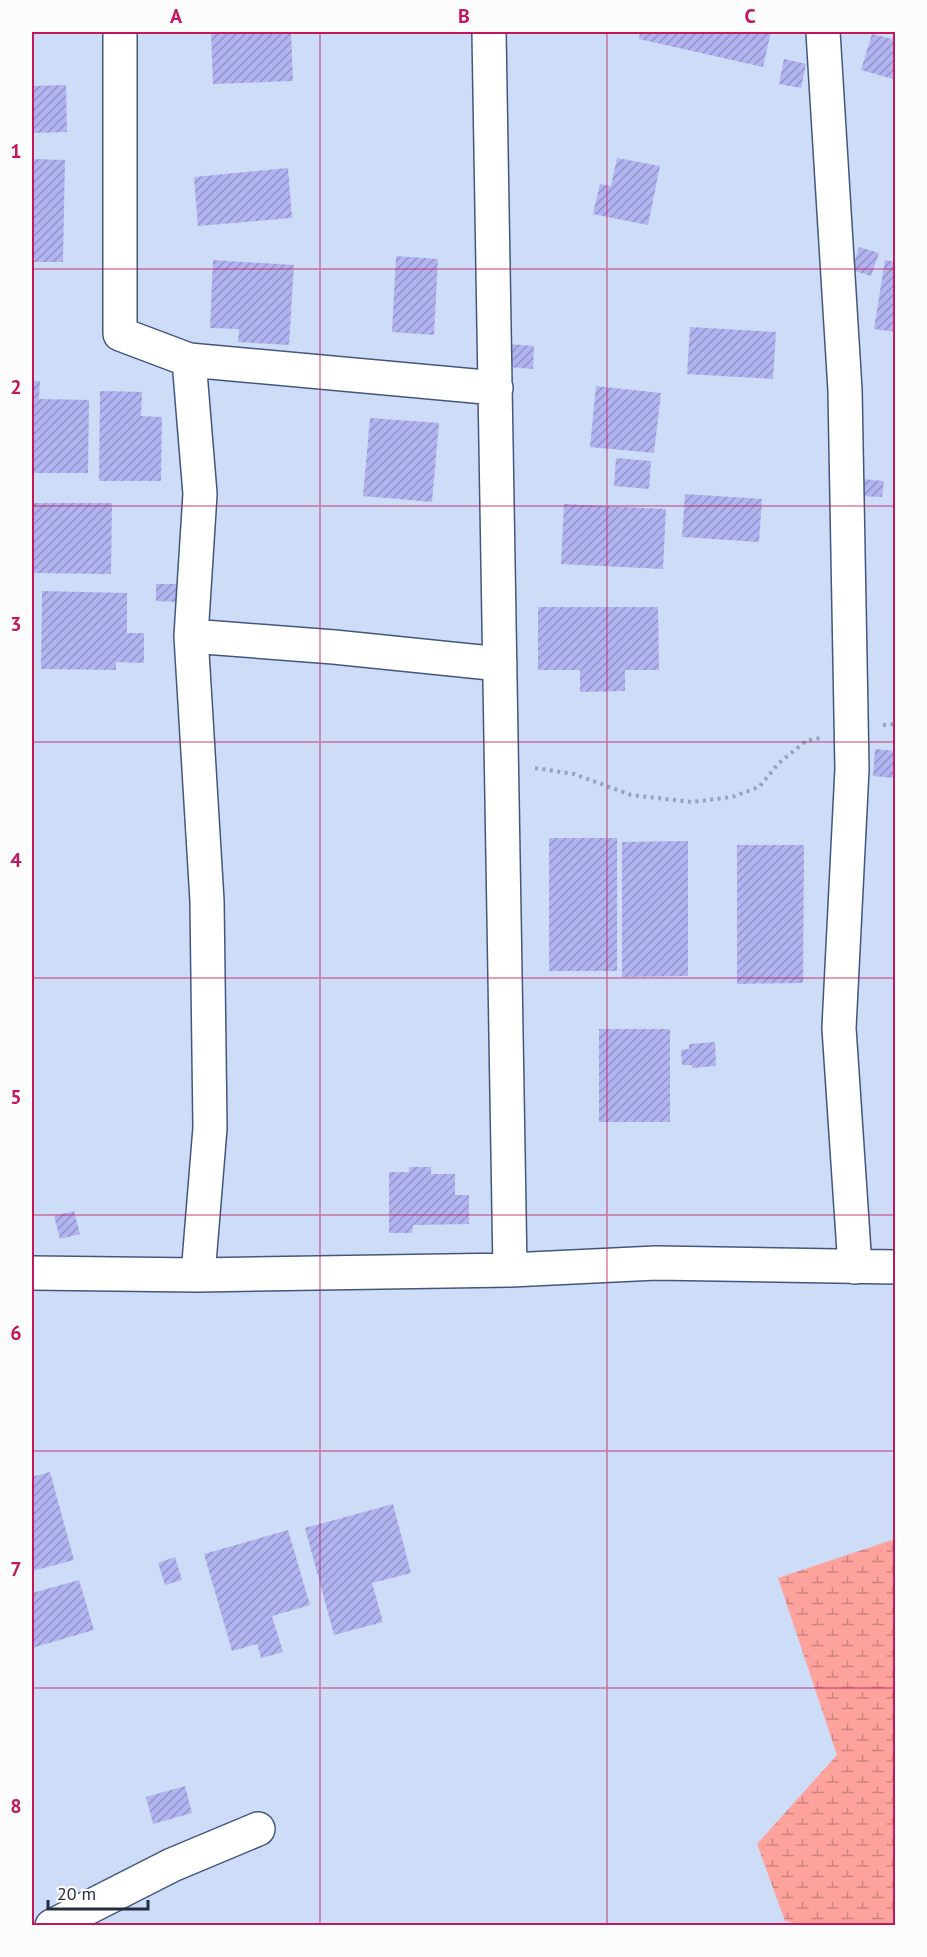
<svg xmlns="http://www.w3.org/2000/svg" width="927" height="1957" viewBox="0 0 927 1957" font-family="'PT Sans',sans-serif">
  <defs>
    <pattern id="wetland-marsh" width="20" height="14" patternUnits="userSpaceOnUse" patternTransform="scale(1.5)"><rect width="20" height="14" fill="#fda29d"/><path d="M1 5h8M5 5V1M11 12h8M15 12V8" fill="none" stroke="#cd8481"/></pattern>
    <pattern id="building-hatch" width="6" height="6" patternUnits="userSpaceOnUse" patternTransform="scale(1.5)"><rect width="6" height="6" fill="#b2b4f1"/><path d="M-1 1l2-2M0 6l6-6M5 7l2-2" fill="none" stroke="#9193c5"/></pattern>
  </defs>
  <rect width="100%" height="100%" fill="#cddcf7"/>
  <path fill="url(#wetland-marsh)" d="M895 1539V1925L810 1926 785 1921 757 1844 837 1755 778 1578Z"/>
  <path fill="url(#building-hatch)" d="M211 32H291L293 81 213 84Z
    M640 32H771L763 67 639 39Z
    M872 34 896 40V80L861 70Z
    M784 59 806 64 801 88 779 84Z
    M66 85 67 132 32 133V86Z
    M617 158 660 166 648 225 593 214 600 184 611 186Z
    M32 159 65 160 63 262H32Z
    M288 168 292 218 198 226 194 177Z
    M859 247 879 253 871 276 852 270Z
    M396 256 438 259 434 335 392 332Z
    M213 260 294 265 289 345 238 342 239 329 210 328Z
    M885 260 896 262V332L874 329Z
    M690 327 776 332 773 379 687 374Z
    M510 344 534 346 533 369 508 367Z
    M32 381H40L39 399 89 400 88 473H32Z
    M596 386 661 393 654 453 590 447Z
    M100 391 142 392 141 416 162 417 161 481H99Z
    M370 418 439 423 432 502 363 496Z
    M616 458 651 461 649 489 614 486Z
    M862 479 884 481 882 497 861 496Z
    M685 494 762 499 759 542 682 537Z
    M32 503H112L111 574 32 573Z
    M564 504 666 509 663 569 561 564Z
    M156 584H179L178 602 156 601Z
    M42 591 127 593V633H144V663L116 662V670L41 669Z
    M538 607H658L659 670H625V691L580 692V670H538Z
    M875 749 896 751V778L873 776Z
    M549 838H617V971H549Z
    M688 841V976L622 977V842Z
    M737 845H804L803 983 737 984Z
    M599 1029H670V1122H599Z
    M715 1042 716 1066 692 1068V1065H682L681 1050 689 1049V1044Z
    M409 1167H431V1174H455V1195H469V1224L413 1225 412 1233H389V1172H409Z
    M74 1211 80 1234 60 1239 54 1216Z
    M50 1472 74 1560 32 1571V1477Z
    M393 1504 411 1573 372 1583 383 1622 334 1635 305 1528Z
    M288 1530 310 1605 272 1616 283 1652 261 1658 257 1644 232 1651 204 1554Z
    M175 1557 182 1580 165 1585 158 1563Z
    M79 1580 94 1630 32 1648V1593Z
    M185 1786 192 1813 153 1824 146 1797Z"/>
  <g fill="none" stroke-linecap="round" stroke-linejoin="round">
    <defs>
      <path id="minor" d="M120 32V334L189 360 200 494 191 636 207 901 210 1128 198 1275
        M489 32 510 1270
        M823 32 845 390 852 769 839 1028 855 1267
        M189 360 496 388
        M191 636 334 647 500 664
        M32 1273 198 1275 510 1270 656 1263 896 1267
        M52 1926 172 1865 258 1829"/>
    </defs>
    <use href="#minor" stroke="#43577e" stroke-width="36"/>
    <path stroke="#96a3bb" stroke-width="4" stroke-dasharray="3 4.5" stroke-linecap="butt" d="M883 725 896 724
      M535 768 574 774 631 795 692 802 732 797 759 787 779 763 806 741 820 738"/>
    <use href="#minor" stroke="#fff" stroke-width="33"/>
  </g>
  <path fill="none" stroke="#c2185b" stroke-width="1.5" stroke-opacity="0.55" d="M320 32V1926M607 32V1926M32 269H896M32 506H896M32 742H896M32 978H896M32 1215H896M32 1451H896M32 1688H896"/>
  <rect width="927" height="1957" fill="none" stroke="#fcfcfc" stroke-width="66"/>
  <path d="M48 1900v9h100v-9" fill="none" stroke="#252e40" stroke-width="3"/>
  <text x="57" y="1900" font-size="18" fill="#252e40" stroke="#fcfcfc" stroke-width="4.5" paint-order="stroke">20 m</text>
  <rect x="33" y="33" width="861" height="1891" fill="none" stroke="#c2185b" stroke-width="2"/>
  <g font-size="20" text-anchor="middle" font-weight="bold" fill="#c2185b">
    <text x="176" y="23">A</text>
    <text x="464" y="23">B</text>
    <text x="750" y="23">C</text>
    <text x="16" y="158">1</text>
    <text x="16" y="394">2</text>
    <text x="16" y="631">3</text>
    <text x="16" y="867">4</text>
    <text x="16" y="1104">5</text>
    <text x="16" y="1340">6</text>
    <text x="16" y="1576">7</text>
    <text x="16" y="1813">8</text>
  </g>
</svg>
